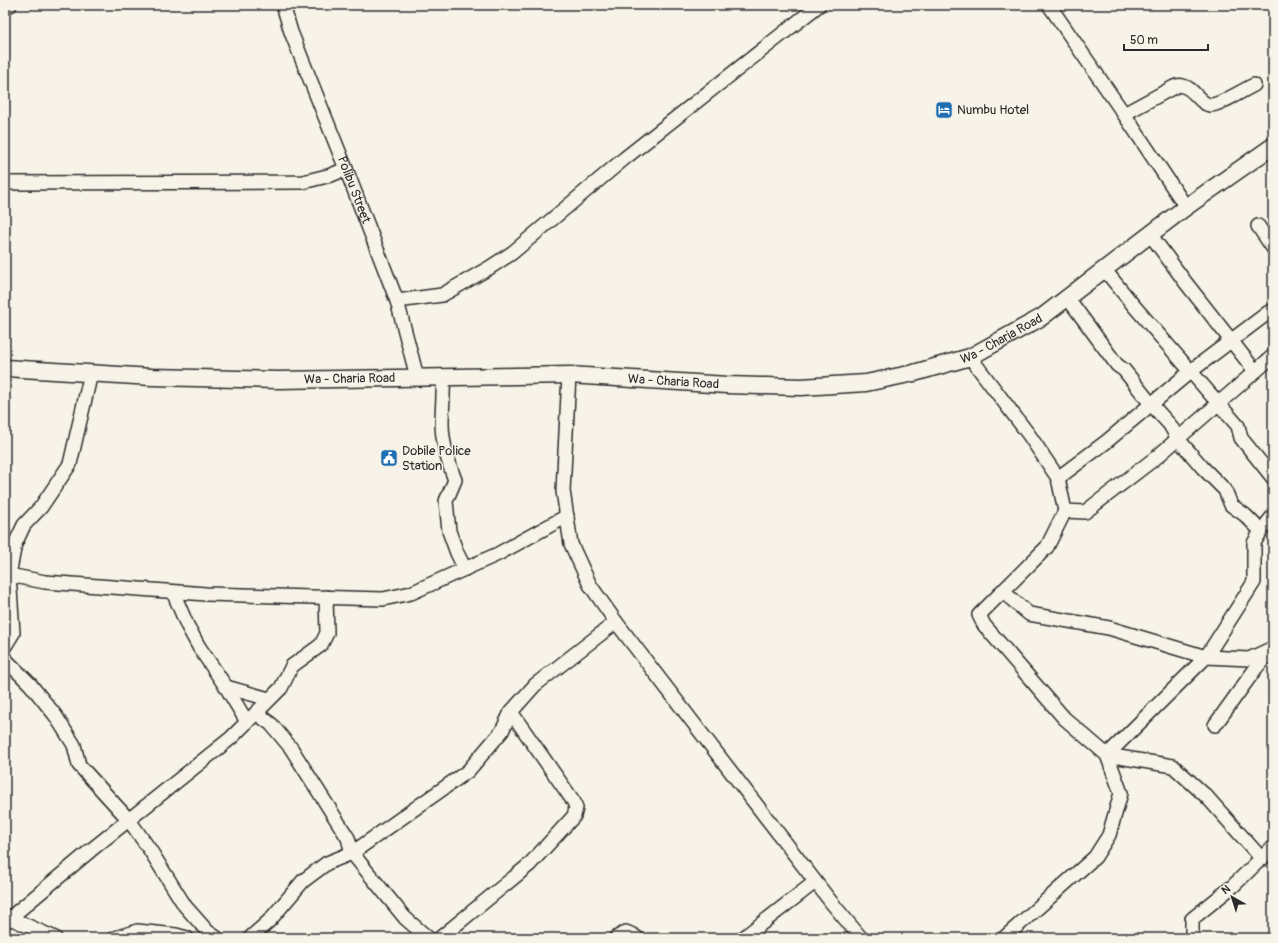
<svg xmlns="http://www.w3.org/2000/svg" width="1278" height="943" viewBox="0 0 1278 943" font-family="Pangolin,sans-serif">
  <rect width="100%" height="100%" fill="#f7f3e8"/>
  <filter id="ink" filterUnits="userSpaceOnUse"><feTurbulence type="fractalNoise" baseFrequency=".025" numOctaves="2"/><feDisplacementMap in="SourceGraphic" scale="8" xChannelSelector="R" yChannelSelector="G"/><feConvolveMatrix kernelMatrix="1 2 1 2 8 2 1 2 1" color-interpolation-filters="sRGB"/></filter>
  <g filter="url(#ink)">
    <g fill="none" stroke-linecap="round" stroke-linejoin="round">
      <defs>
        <g id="minor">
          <path id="s1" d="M283 5 291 32 346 169 397 301 417 377"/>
          <path d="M1049 5 1124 114 1186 207"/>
          <path d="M5 8 10 5"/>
          <path d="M1124 114 1174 87C1176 86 1180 85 1183 86 1194 88 1200 105 1211 105 1220 105 1245 89 1254 85"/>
          <path d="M5 183 303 182 331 175 346 169"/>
          <path d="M1258 226 1273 248"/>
          <path d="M1150 234 1186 283 1255 371"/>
          <path d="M1104 269 1134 306 1238 426 1241 438 1273 478"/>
          <path d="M1067 297 1117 365 1124 370 1151 404 1170 425 1178 439 1203 468 1225 490 1231 505 1245 515 1261 531"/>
          <path d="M397 301 442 295 489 268 512 253 625 158 819 5"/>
          <path d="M970 357 1029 435 1058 478 1065 511 1085 512 1158 456 1273 356"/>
          <path d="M91 373 70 464 41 507 24 525 15 544 9 575 45 582 206 594 383 599 411 593 498 554 567 516"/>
          <path d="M569 375 563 491 571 544 590 585 616 622 831 902 861 938"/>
          <path d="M443 377C444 393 442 407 442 423 442 443 448 462 455 480L446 501 449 531 457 553 465 569"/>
          <path d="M1058 478 1106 442 1191 371 1269 312"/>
          <path d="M1002 591 1029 614 1109 628 1206 657 1249 659 1273 648"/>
          <path d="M173 592 187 625 199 647 226 687 247 722"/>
          <path d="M5 646 13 633 9 575"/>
          <path d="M5 659 30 684 55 715 74 745 79 765 129 820 150 850 185 906 208 932 217 938"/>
          <path d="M226 687 269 699"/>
          <path d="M256 713 271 724 291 748 348 838 352 853 405 918 428 938"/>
          <path d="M1215 725 1256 668 1270 651"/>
          <path d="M1107 755 1206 657 1254 582V543L1261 531 1273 516"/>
          <path d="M1107 755 1173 766 1207 797 1262 859"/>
          <path d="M10 918 55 938"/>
          <path d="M5 922 91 850 231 738 281 688 292 666 321 645 327 633 326 597"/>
          <path d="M115 938 137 931 176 935 187 938"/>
          <path d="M250 938 270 920 303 881 327 863 352 853 468 771 502 731 511 712 535 685 616 622"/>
          <path d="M440 938 529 865 574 816 576 808 574 802 511 712"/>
          <path d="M616 938 626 932 633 935 637 938"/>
          <path d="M743 938 815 882"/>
          <path d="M1004 938 1095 857 1109 835 1121 793 1107 755 1064 718 984 625 979 615 1047 547 1065 511"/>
          <path d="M1192 938V919L1233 886 1273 847"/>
        </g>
        <g id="tertiary">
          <path id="s2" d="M5 368 152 377 278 380 569 375 727 385 801 387 866 383 914 373 970 357 1042 317 1186 207 1273 146"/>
        </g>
      </defs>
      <use href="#minor" stroke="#2b2b2b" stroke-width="16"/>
      <use href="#tertiary" stroke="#2b2b2b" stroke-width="19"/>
      <use href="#minor" stroke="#f7f3e8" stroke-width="13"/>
      <use href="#tertiary" stroke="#f7f3e8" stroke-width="16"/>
    </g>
  </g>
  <defs>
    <symbol id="hotel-square" viewBox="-11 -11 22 22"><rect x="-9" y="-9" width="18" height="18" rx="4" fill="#1f6fb2" stroke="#f7f3e8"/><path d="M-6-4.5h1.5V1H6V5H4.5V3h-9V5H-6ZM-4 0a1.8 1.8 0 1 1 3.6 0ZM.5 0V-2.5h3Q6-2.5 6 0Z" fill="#fff"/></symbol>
    <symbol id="civic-square" viewBox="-11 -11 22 22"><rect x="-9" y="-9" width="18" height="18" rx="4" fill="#1f6fb2" stroke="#f7f3e8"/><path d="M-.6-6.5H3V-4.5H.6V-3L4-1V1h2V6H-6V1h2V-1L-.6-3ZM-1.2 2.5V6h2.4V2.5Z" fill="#fff"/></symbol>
  </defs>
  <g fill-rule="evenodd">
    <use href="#hotel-square" x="934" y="100" width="20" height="20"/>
    <use href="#civic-square" x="379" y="448" width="20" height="20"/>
  </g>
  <g text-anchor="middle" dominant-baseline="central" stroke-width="3" stroke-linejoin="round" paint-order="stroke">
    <g font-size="13" fill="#2b2b2b" stroke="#f7f3e8" text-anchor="start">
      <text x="957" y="110">Numbu Hotel</text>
      <text x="402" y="451">Dobile Police<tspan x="402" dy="15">Station</tspan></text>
    </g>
    <g font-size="13" fill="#2b2b2b" stroke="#f7f3e8">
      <text stroke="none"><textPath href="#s1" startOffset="198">Polibu Street</textPath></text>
      <text stroke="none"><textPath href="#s2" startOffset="1005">Wa - Charia Road</textPath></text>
      <text stroke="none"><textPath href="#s2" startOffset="345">Wa - Charia Road</textPath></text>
      <text stroke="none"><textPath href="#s2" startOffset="669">Wa - Charia Road</textPath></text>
    </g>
  </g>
  <rect width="1278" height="943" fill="none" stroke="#f7f3e8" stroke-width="20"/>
  <rect x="10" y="10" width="1258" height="923" fill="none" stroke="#2b2b2b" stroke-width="1.5" filter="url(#ink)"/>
  <g transform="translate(1232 897) rotate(321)" stroke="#f7f3e8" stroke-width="3" paint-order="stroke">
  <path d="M0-3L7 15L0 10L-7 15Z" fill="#2b2b2b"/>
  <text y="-6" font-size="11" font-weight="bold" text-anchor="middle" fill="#2b2b2b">N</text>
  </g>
  <path d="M1124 44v6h84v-6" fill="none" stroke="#2b2b2b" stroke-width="2"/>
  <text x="1130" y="44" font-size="12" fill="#2b2b2b" stroke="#f7f3e8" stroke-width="3" paint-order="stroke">50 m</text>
</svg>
